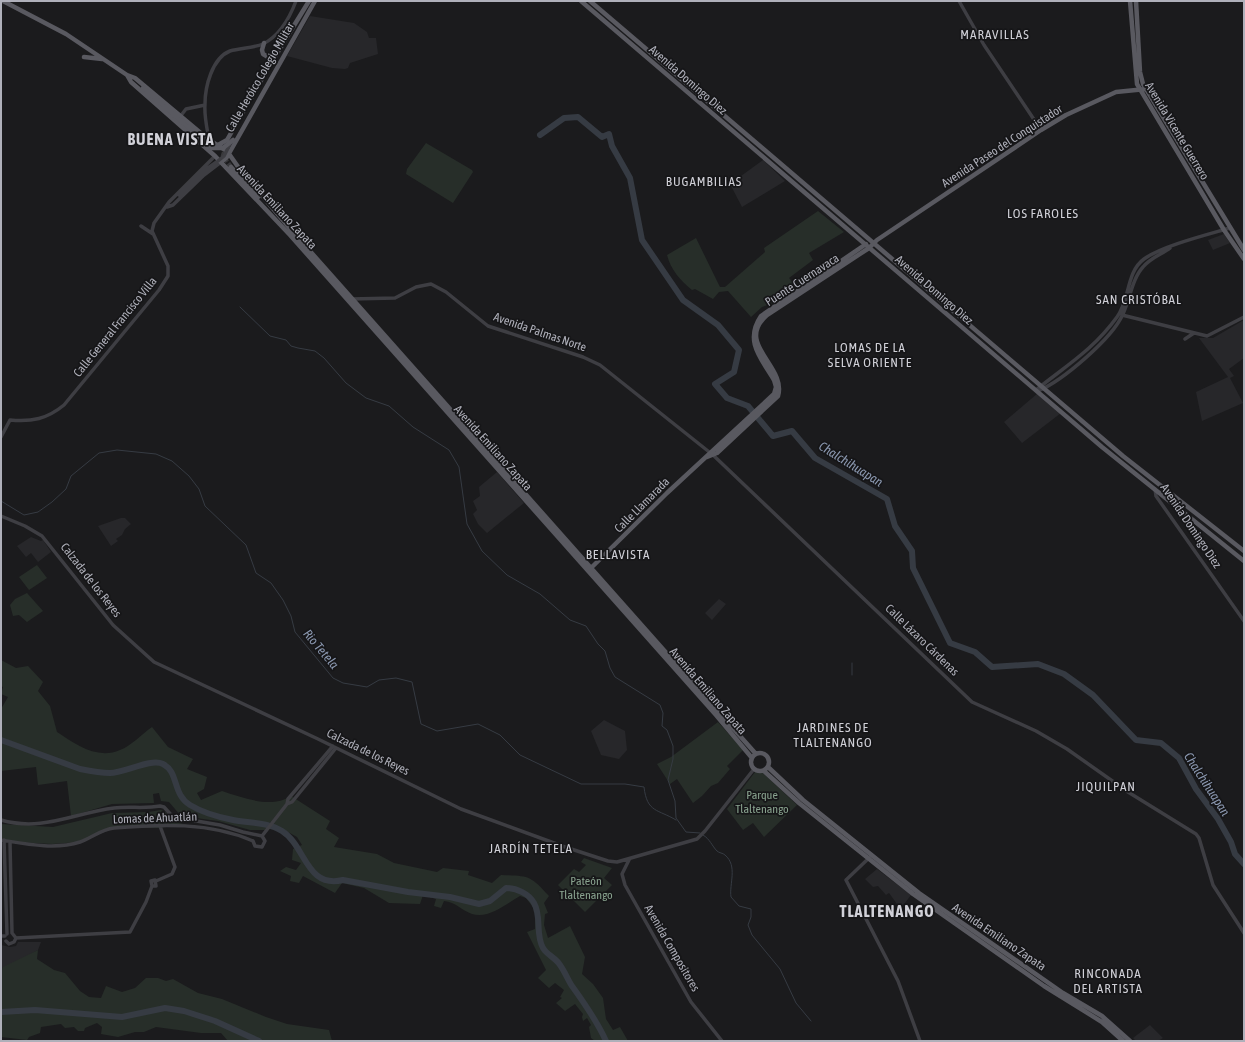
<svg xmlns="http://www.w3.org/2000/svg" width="1245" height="1042" viewBox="0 0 1245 1042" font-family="'Asap Condensed',sans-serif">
  <rect width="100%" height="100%" fill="#1b1b1d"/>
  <path fill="#27272a" d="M310 16 354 23 367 32 369 38H376L378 54 350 63 348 68 345 69 332 68 287 56Z
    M763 160 785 181 742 207 730 184Z
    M1224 234 1230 243 1213 250 1208 240Z
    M1244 320V358L1229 369 1234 376 1230 378 1243 403 1202 421 1196 392 1228 377 1199 338H1213Z
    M1038 393 1061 413 1022 443 1004 422Z
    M497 472 524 503 487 533 478 524 473 514 477 510 473 501 480 496 479 487Z
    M121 518H125L131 524 125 529 122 535 116 539 118 541 111 546 98 526Z
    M31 537 41 541 43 540 51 552 38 562 31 553 26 557 17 546Z
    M719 599 726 604 712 620 705 613Z
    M604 720 625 731 627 750 619 759 601 755 591 731Z
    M877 869 911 895 902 907 897 904 889 893 886 895 878 886 873 887 865 879Z
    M18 942H41L38 950 11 965 1 973V945L10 947 16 946Z
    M1150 1025 1163 1038 1158 1041H1136L1133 1038Z"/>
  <path fill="#272e29" d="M426 143 472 170 473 172 453 203 406 174 407 169Z
    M818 211 844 232 809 253 813 260 789 278 797 287 776 302 762 307 751 317 728 291 719 292 713 299 695 289 692 290C680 280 671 270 667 255L696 238 717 281 720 287H725L765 252 764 248Z
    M37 565 47 578 29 590 19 577Z
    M27 593 43 611 27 622 19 615 13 616 10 605 15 599Z
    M1 660 16 668 28 666 43 682 38 691 50 706 57 732C75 744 97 760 120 750 131 746 142 734 152 727L168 747 193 759 187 769 207 777 204 789 197 793 201 800 222 791C243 798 272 809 291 796L330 821 326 829 339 838 334 847 377 854 394 863 437 872 443 868 469 871 468 875 492 883 501 875C529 876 530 875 549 896L544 903 548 913 545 914 544 925 548 938 570 926 585 957 582 974 593 984 603 998 606 1019 613 1030 620 1027 628 1041H595L591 1038 589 1027 591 1025 587 1018 583 1021 582 1017 583 1014 575 1004 565 1011 556 1003 562 998 560 997 564 990 555 983 549 988 538 978 546 970 527 932 535 929V910L526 898 520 896C506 904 489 919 472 914 461 910 456 902 444 901L441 908 434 906 436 899 423 895 420 904 389 903 364 888 342 883 335 893 303 876 299 883 290 881 291 876 280 871 286 867 296 870 301 863 292 860 293 849 302 845 297 837 270 822 265 830H250L218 821 181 816 169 802 161 801 159 793 153 794 154 803 112 804 71 816 67 781 38 785 36 767 1 771V709L8 697 1 694 3 687 1 686Z
    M718 722 743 750 727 766 730 769 718 783 711 786 702 796 693 803 677 779 670 784 657 764 671 757Z
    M755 772 763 773 797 805 764 837 753 823 743 830 727 809Z
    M161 810 166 812C171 828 201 825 215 826L184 825 158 828H115L79 842 52 844 15 842 1 838V824L53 827 112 813 148 812Z
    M584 858 612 868 604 878 612 885 585 912 558 885 574 869 579 872 586 865 581 862Z
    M38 950 37 959 54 970 65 973 80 991 89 997 101 998 106 986 122 992 135 988 146 978H158L166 981 173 979 198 993 222 999 266 1017 287 1024 329 1030 332 1041H228L221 1033H201L156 1027 144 1032H135L118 1037 101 1034 102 1027 97 1023 85 1028 84 1031H78L74 1027 65 1028 61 1024 41 1027 40 1033 29 1037 27 1040 1 1037V973L3 967Z"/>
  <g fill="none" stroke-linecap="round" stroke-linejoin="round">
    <path stroke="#363b43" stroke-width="1" d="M240 307 270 336 286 340 291 346 298 348 315 351 324 358 346 383 366 398 389 406 413 427 449 450 459 467 467 524 482 551 507 575 540 594 570 620 586 626 598 644 605 651 610 668 615 677 660 705 663 713 662 726 667 730 673 746V759L668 780 675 801 676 818 686 832 700 833
      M1 501 24 515 38 512 52 502 66 489 71 476 99 453 117 450 156 454 172 461 189 476 199 489 205 506 246 545 256 573 271 583 283 600 291 616 295 632 333 678 343 683 367 687 379 680 396 678 412 682 421 724 437 731 478 724 500 735 520 755 581 784H625L644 787C647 813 658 809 676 820
      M852 663V675
      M703 835C710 839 712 846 717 851 719 853 723 853 725 855 738 866 729 884 731 897L739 906 751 909V917L748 925 752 935 780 969 796 1003 811 1021"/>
    <path stroke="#363b43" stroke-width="6" d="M540 135 564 118 578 117 602 137 609 134 612 146 630 178 642 240 683 300 718 325 739 350 734 372 715 384 727 398 748 406 773 436 792 431 815 458 887 499 895 526 912 551 913 568 950 643 975 652 992 667 1038 664 1064 674 1093 695 1136 740 1161 743 1179 758 1196 789 1218 819 1231 842 1235 854 1244 864
      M1 740 80 769C90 771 100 773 110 773 124 773 151 758 163 764 179 772 172 794 190 805 203 813 218 817 233 820 249 823 268 822 282 831 306 846 306 889 343 880L408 892 450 897 479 904 490 901 506 888C517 888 529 894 534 903 542 917 535 934 543 948 547 955 556 958 560 965 565 972 568 980 572 986 585 1004 597 1021 606 1041
      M1 1012 35 1010 122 1017 165 1008 184 1011 215 1021 259 1041"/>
    <path stroke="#39393c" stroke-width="4.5" stroke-dasharray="4.5 2" stroke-linecap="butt" d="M226 146 223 156 231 167"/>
    <path stroke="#3e3e43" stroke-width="3.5" d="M959 1 984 45 1041 130
      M179 118 186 109 205 105
      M209 140C207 128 204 116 205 104 205 87 212 58 230 51 241 48 253 48 263 44 279 36 290 17 296 1
      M179 195 205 170 218 161
      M167 207 173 205 204 175 221 162
      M141 226 153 234
      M351 299 395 298 416 287 431 284 446 292 488 326 583 357 600 365 713 455 972 702 1036 731 1067 749 1128 792 1196 834 1199 838 1213 885 1244 933
      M1122 315 1207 336 1244 317
      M1185 339 1194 333
      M1036 390C1067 365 1093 350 1117 317 1130 300 1126 272 1144 259 1162 246 1206 235 1230 228
      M1038 391C1062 381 1112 339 1123 314 1130 299 1132 279 1143 267 1150 258 1162 254 1170 248
      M1 437 10 420C32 422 47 419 64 405L159 290 168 276V266L152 231 154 223 169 202 215 156
      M1155 489 1156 496 1244 621
      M1 516 25 526 42 536 113 625 154 662 318 739 461 809 565 847 608 861 617 862 697 839 705 831 754 769
      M287 804 292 802 336 748
      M1 820C42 832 74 813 114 808 129 806 145 809 160 806L164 807 173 817 220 825 243 832 262 836
      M262 836 287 804 288 799 333 746
      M1 840C26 844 55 850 80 842 91 838 102 829 114 828 160 824 210 822 253 841
      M4 840 7 934
      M253 841 255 846 262 847 265 841 262 836
      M10 842 12 933
      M870 857 846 880 898 981 920 1041
      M629 860 622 874 625 885 691 1002 722 1041
      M156 881 172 874 175 867 160 826
      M1 936H5
      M16 938 130 932 146 902 152 886 151 881 155 880 156 886H152
      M6 941 9 944 14 942 16 938 12 933"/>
    <path stroke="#595960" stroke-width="4.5" d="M3 1 66 34 127 75 135 78 209 140 227 151 241 171 293 232 756 754
      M581 1 1102 447 1244 561
      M590 1 1123 456 1244 551
      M1130 1 1137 84 1224 230 1244 259
      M1136 1 1140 72 1143 84 1244 250
      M264 43 262 50 263 54 268 57 276 54
      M84 57 102 59
      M127 75 131 82 215 156 290 235 716 715 752 758
      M218 145 227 140 231 133 268 68 309 1
      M221 162 227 157 315 1
      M231 167 258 197
      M707 457 717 453 778 396C787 366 734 344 767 315L869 248 877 240 1041 130 1066 115 1116 92 1146 89
      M591 568 667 493 774 394 776 387 774 380C761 358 744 341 761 316L866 244
      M751 762a9 9 0 1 1 18 0a9 9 0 1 1-18 0Z
      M768 767 803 800 919 893 1063 993 1102 1016 1130 1041
      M764 771 799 803 913 894 1044 986 1102 1022 1123 1041"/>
    <path stroke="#3e3e43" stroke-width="3.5" d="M218 161 224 156 231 142"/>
    <path stroke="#595960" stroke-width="4.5" d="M143 88 212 148H223L233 140"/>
  </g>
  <g text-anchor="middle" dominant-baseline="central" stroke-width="3.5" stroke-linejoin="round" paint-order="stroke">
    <g font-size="12" fill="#afb0ba" stroke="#161618">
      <text transform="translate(260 77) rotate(-60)">Calle Heróico Colegio Militar</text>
      <text transform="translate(688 80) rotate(41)">Avenida Domingo Diez</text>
      <text transform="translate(1177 131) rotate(59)">Avenida Vicente Guerrero</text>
      <text transform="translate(1002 146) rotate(-33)">Avenida Paseo del Conquistador</text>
      <text transform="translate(277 207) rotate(47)">Avenida Emiliano Zapata</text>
      <text transform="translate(802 280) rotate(-33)">Puente Cuernavaca</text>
      <text transform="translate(934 290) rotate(41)">Avenida Domingo Diez</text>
      <text transform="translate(115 327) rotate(-51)">Calle General Francisco Villa</text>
      <text transform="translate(540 332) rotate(19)">Avenida Palmas Norte</text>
      <text transform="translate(493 448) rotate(48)">Avenida Emiliano Zapata</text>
      <text transform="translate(642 505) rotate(-45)">Calle Llamarada</text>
      <text transform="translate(1191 526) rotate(56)">Avenida Domingo Diez</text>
      <text transform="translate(91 580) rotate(52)">Calzada de los Reyes</text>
      <text transform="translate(922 640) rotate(44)">Calle Lázaro Cárdenas</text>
      <text transform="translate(708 691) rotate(49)">Avenida Emiliano Zapata</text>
      <text transform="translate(368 752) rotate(26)">Calzada de los Reyes</text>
      <text transform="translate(155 818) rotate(-2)">Lomas de Ahuatlán</text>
      <text transform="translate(999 937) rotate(34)">Avenida Emiliano Zapata</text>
      <text transform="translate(672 948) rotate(60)">Avenida Compositores</text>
    </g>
    <g font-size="12" fill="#89a38f" stroke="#161618">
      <text x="762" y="795">Parque<tspan x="762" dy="14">Tlaltenango</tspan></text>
      <text x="586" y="881">Pateón<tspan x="586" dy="14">Tlaltenango</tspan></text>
    </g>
    <g font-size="13" letter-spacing="1" fill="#d0d0d7" stroke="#161618">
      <text x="995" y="34">MARAVILLAS</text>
      <text x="704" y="181">BUGAMBILIAS</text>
      <text x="1043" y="213">LOS FAROLES</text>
      <text x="1139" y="299">SAN CRISTÓBAL</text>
      <text x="870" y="347">LOMAS DE LA<tspan x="870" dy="15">SELVA ORIENTE</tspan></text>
      <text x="618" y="554">BELLAVISTA</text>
      <text x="833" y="727">JARDINES DE<tspan x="833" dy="15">TLALTENANGO</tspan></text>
      <text x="1106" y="786">JIQUILPAN</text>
      <text x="531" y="848">JARDÍN TETELA</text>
      <text x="1108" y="973">RINCONADA<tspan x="1108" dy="15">DEL ARTISTA</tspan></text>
    </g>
    <g font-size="13" font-style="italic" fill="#8b98b0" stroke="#161618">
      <text transform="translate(851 464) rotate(32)">Chalchihuapan</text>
      <text transform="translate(321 649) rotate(50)">Rio Tetela</text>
      <text transform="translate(1207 784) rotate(57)">Chalchihuapan</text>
    </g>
    <g font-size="16" font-weight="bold" letter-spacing="1" fill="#d0d0d7" stroke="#161618">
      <text x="171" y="139">BUENA VISTA</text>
      <text x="887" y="911">TLALTENANGO</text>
    </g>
  </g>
  <rect width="1245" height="1042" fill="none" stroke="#afb0ba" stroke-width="4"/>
</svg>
